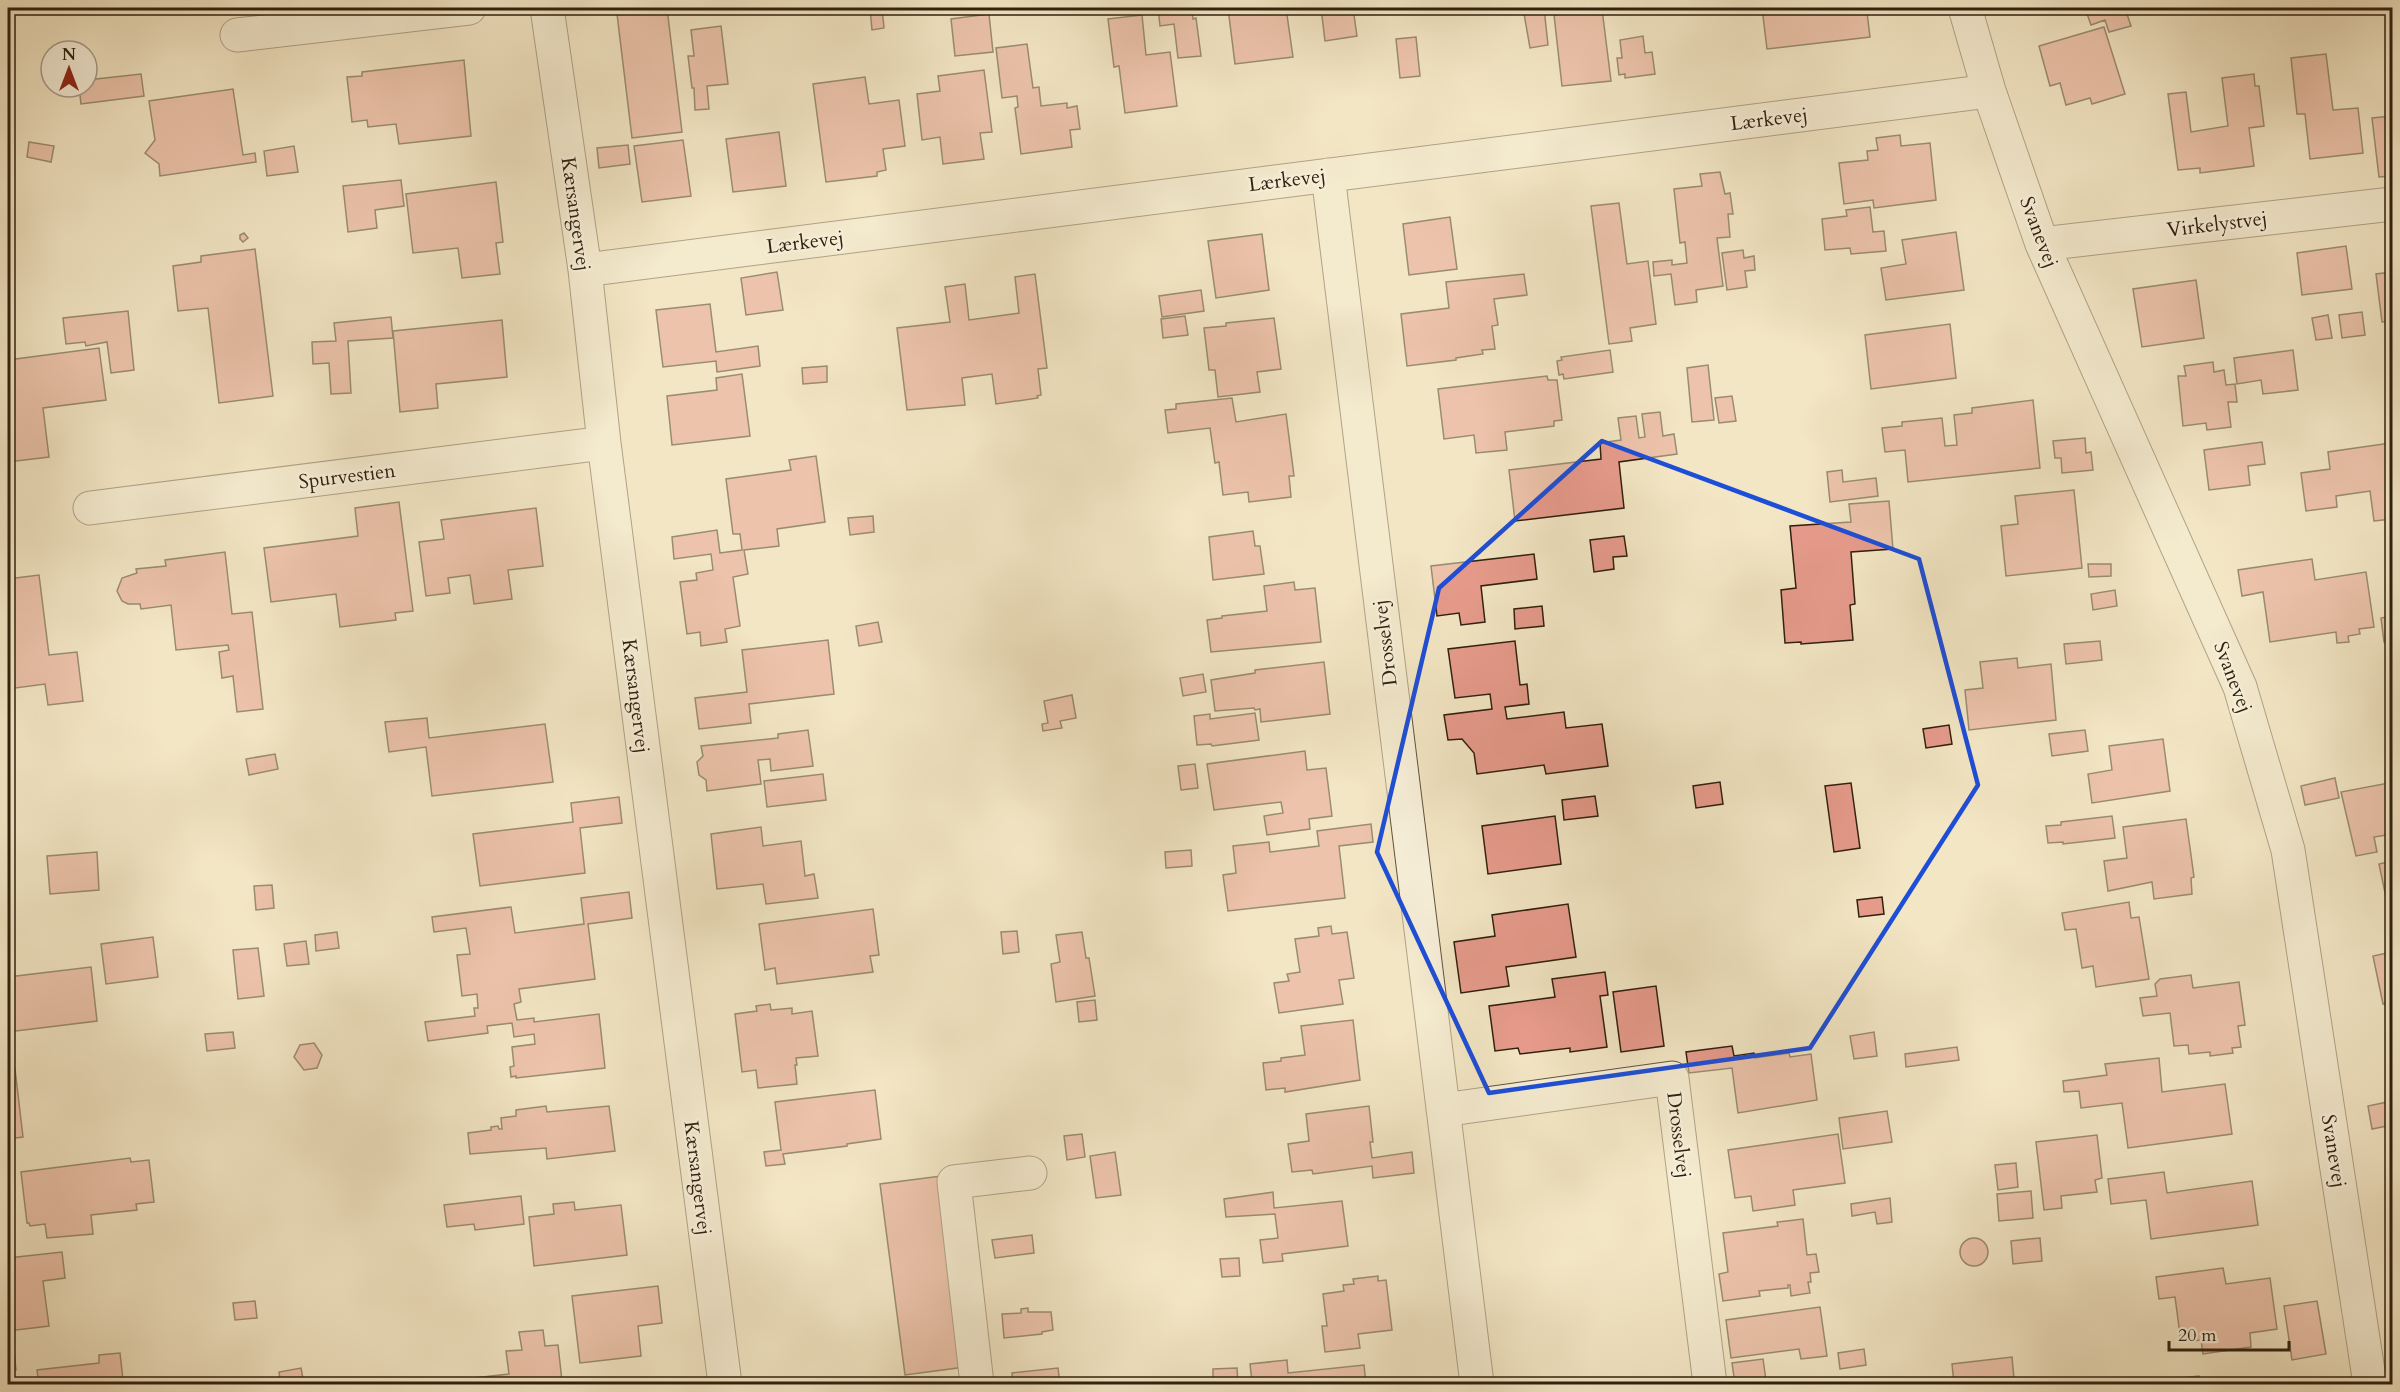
<svg xmlns="http://www.w3.org/2000/svg" width="2400" height="1392" viewBox="0 0 2400 1392" font-family="Cardo,serif">
  <rect width="100%" height="100%" fill="#f3e6c4"/>
  <filter id="stains"><feTurbulence type="fractalNoise" baseFrequency=".00333" numOctaves="4"/><feColorMatrix values="0 0 0 0 .2 0 0 0 0 .09 0 0 0 0 .02 0 0 0 .5 -.17"/></filter>
  <radialGradient id="worn" r=".72"><stop offset=".6" stop-color="#630" stop-opacity="0"/><stop offset="1" stop-color="#630" stop-opacity=".3"/></radialGradient>
  <path fill="#e79b8c" stroke="#2f200e" stroke-width="1.5" d="M667 8 682 132 632 138 617 14Z
    M870 8H882L884 28 872 30Z
    M1158 8H1192L1193 19 1196 18 1201 56 1178 58 1174 24 1160 26Z
    M1228 8H1286L1293 57 1235 64Z
    M1321 8H1353L1357 36 1325 41Z
    M1523 8H1544L1548 45 1530 48Z
    M1762 8H1877L1878 10 1867 12 1870 37 1767 49Z
    M2085 8H2125L2131 26 2109 32 2105 20 2091 25Z
    M1602 9 1611 81 1562 86 1554 15Z
    M989 14 993 52 955 56 951 19Z
    M1142 15 1146 55 1170 52 1177 106 1125 113 1119 66 1114 67 1108 19Z
    M721 26 728 84 707 86 709 109 695 110 694 88H692L688 56H694L691 30Z
    M2104 27 2125 94 2092 104 2090 98 2066 105 2060 83 2050 86 2039 46Z
    M1643 36 1645 53 1652 52 1655 74 1625 78V74L1619 75 1617 58H1622L1620 40Z
    M1416 37 1420 76 1400 78 1396 39Z
    M1027 44 1033 88 1039 87 1041 106 1067 103V108L1077 106 1080 129 1070 130 1072 147 1021 154 1015 108 1018 107 1017 96 1002 98 996 48Z
    M2326 54 2333 110 2358 108 2363 153 2310 159 2305 114H2297L2291 58Z
    M464 60 471 136 399 144 396 124 368 127 367 120 352 122 347 77 362 76V72Z
    M984 70 992 132 980 133 984 159 943 164 940 137 922 140 917 94 940 91 938 76Z
    M141 74 144 96 81 104 79 87H87V80Z
    M2254 74 2255 86H2259L2264 126 2249 128 2254 166 2200 173V168L2178 170 2168 94 2186 92 2191 132 2228 126 2222 78Z
    M865 77 869 104 899 100 905 146 883 149 886 170 877 172V176L826 182 813 84Z
    M233 89 243 155 255 153 256 162 160 176 159 164 145 153 155 140 149 101Z
    M2392 116V176L2379 177 2372 118Z
    M779 132 786 186 733 192 726 139Z
    M1900 135 1901 146 1930 143 1936 200 1874 208 1873 200 1844 204 1839 163 1868 160 1867 151 1878 150 1876 138Z
    M683 140 691 196 642 202 634 146Z
    M29 142 54 146 51 162 27 157Z
    M628 145 630 164 599 168 597 148Z
    M294 146 298 172 267 176 264 151Z
    M1720 172 1725 194 1730 193 1733 214H1728L1730 237 1717 238 1723 286 1696 290 1697 302 1675 305 1671 274 1654 276 1653 262 1672 260V265L1687 263 1685 242 1680 243 1674 189 1702 186 1700 174Z
    M401 180 404 206 375 210 377 228 348 232 343 186Z
    M496 182 503 242 496 243 500 274 462 278 458 248 413 253 406 194Z
    M1619 203 1627 264 1648 261 1656 324 1630 328 1632 341 1609 344 1591 206Z
    M1870 207 1873 232 1884 231 1886 251 1851 254 1850 248 1825 250 1822 219 1847 216 1846 210Z
    M1450 217 1457 269 1409 275 1403 224Z
    M1956 232 1964 290 1886 300 1881 268 1906 264 1902 240Z
    M244 233 248 238 243 242 240 239V235Z
    M1262 234 1269 290 1216 298 1208 241Z
    M2346 246 2352 289 2302 295 2297 253Z
    M255 249 273 396 219 403 208 308 178 311 173 266 201 262V256Z
    M1743 250 1744 258 1754 256 1755 270 1745 271 1747 287 1727 290 1722 253Z
    M777 272 783 310 746 315 741 278Z
    M2392 272V321L2382 322 2376 274Z
    M1035 274 1047 368 1038 369 1041 395 1037 396 1038 398 996 404 992 374 962 378 965 405 907 410 897 328 950 322 945 287 965 284 969 320 1019 313 1015 277Z
    M1524 274 1527 295 1494 299 1498 325 1492 326 1495 349 1482 350 1483 354 1456 358V360L1407 366 1401 314 1449 308 1446 282Z
    M2196 280 2204 338 2142 347 2133 289Z
    M1201 290 1204 311 1162 317 1159 296Z
    M710 304 716 352 758 346 760 366 717 372 716 361 663 367 656 310Z
    M128 311 134 370 111 373 107 342 86 346 85 342 66 344 63 318Z
    M2362 312 2365 335 2342 338 2339 315Z
    M2328 315 2332 338 2316 340 2312 318Z
    M1185 316 1188 335 1163 338 1161 319Z
    M391 317 393 338 348 341 351 393 331 394 329 363 313 364 312 342 336 341 334 323Z
    M1274 318 1281 369 1257 372 1260 392 1218 397 1215 370H1209L1204 328 1226 326V323Z
    M502 320 507 377 436 384 438 408 400 412 393 331Z
    M1950 324 1956 378 1871 389 1865 335Z
    M99 348 106 400 43 408 49 457 8 462V360Z
    M1610 350 1613 372 1564 379 1563 374 1559 375 1557 361 1562 360 1561 357Z
    M2293 350 2298 390 2263 394 2261 380 2237 384 2234 358Z
    M2213 362 2214 372 2224 370 2226 385 2235 384 2237 402H2228L2231 427 2207 430 2206 423 2183 426 2178 376H2186L2184 366Z
    M1708 365 1714 420 1692 422 1687 368Z
    M827 366V382L803 384 802 368Z
    M742 374 750 436 672 445 667 396 717 390 716 378Z
    M1547 376 1548 380H1557L1562 420 1554 421V426L1505 432 1507 450 1476 453 1474 435 1444 439 1438 389Z
    M1732 396 1736 421 1719 423 1715 398Z
    M1232 398 1236 422 1286 414 1294 476H1289L1291 497 1249 502 1248 492 1223 495 1219 462 1215 463 1210 428 1168 433 1165 410 1176 409V404Z
    M2033 400 2040 468 1908 482 1905 450 1885 452 1882 428 1902 426V422L1942 418 1945 446 1957 445 1954 415 1972 413V408Z
    M1660 412 1663 436 1674 434 1677 454 1619 462 1624 508 1515 521 1509 470 1601 459 1600 443 1621 440 1618 418 1636 416 1639 438 1645 437 1642 414Z
    M2085 438 2086 453 2091 452 2093 470 2062 473 2061 458H2055L2053 441Z
    M2262 442 2265 464 2248 466 2250 485 2209 490 2204 450Z
    M2390 443 2392 465V519L2374 521 2370 491 2336 496 2337 507 2306 511 2301 473 2330 469 2328 452Z
    M816 456 825 522 777 529 779 546 744 550 748 574 733 577 740 626 725 629 727 642 701 646 700 632 687 634 680 582 697 580 696 573 713 570 711 554 674 559 672 537 717 530 720 553 742 550 740 534H733L726 479 791 470 789 460Z
    M1842 470 1843 482 1876 478 1878 496 1830 502 1827 472Z
    M2074 490 2082 568 2006 576 2001 526 2018 524 2015 496Z
    M1889 501 1893 549 1851 552 1855 604 1850 605 1853 640 1801 644V642L1785 643 1781 590 1796 588 1790 526 1851 522 1849 504Z
    M399 502 413 611 395 613 396 620 340 627 336 594 271 602 264 548 358 536 355 508Z
    M536 508 543 566 508 570 512 599 474 604 470 575 448 578 450 593 426 596 419 542 444 539 441 520Z
    M873 516 874 532 850 535 848 518Z
    M1253 531 1255 546H1260L1264 574 1213 580 1209 537Z
    M1624 536 1627 556 1613 557 1614 569 1594 572 1590 540Z
    M225 552 232 614 252 612 263 709 237 712 233 676 222 678 219 652 229 650 228 645 176 650 171 605 141 609 140 604H128L122 601 117 591 122 578 137 573 136 569 166 566 165 560Z
    M1534 554 1537 579 1481 586 1485 622 1461 625 1459 613 1437 616 1431 566Z
    M2312 559 2315 580 2366 572 2374 627 2359 629 2360 634 2348 636 2349 642 2337 643 2336 632 2270 642 2263 592 2242 596 2238 570Z
    M2088 564H2111V576L2089 577Z
    M39 575 49 655 77 652 83 701 48 705 45 684 8 689V579Z
    M1294 582 1295 590 1315 588 1321 642 1211 652 1207 620 1222 618V616L1267 611 1264 586Z
    M2115 590 2117 606 2093 610 2091 594Z
    M1542 606 1544 626 1515 629 1514 609Z
    M2392 616V641L2384 642 2381 618Z
    M878 622 882 642 859 646 856 626Z
    M828 640 834 694 749 704 751 723 699 729 695 698 747 692 742 650Z
    M1515 641 1520 685 1527 684 1529 704 1505 707 1507 719 1564 712 1566 728 1602 724 1608 766 1546 774 1544 765 1477 774 1474 753 1462 739 1448 740 1444 715 1492 709 1490 694 1455 698 1448 649Z
    M2100 641 2102 660 2066 664 2064 644Z
    M2017 658 2018 668 2051 664 2056 720 1969 730 1965 690 1983 688 1980 662Z
    M1324 662 1330 714 1261 722 1260 709 1255 710 1254 708 1215 711 1211 680 1255 673V670Z
    M1203 674 1206 692 1183 696 1180 678Z
    M1072 695 1076 718 1060 721 1062 728 1043 731 1042 724 1048 723 1044 701Z
    M1255 713 1259 740 1212 746 1211 744 1197 745 1194 716 1210 714V719Z
    M427 718 429 738 545 724 553 782 432 796 426 747 389 752 385 722Z
    M1949 725 1952 744 1926 748 1923 729Z
    M808 730 813 766 771 771 770 759 758 760 761 784 707 791 706 780 699 775 697 762 703 756 701 746 778 738V734Z
    M2085 730 2088 751 2052 756 2049 734Z
    M2163 739 2170 791 2092 803 2088 774 2112 770 2109 746Z
    M1305 751 1307 770 1326 768 1332 816 1309 819 1310 829 1267 835 1264 816 1283 813 1281 802 1214 810 1207 764Z
    M275 754 278 769 249 775 246 759Z
    M1195 764 1198 788 1181 790 1178 766Z
    M823 774 826 800 767 807 764 781Z
    M2335 778 2339 798 2305 805 2301 786Z
    M2392 779V834L2374 837 2377 852 2356 856 2341 792 2389 783 2388 780Z
    M1720 782 1723 804 1696 808 1693 786Z
    M1851 783 1860 848 1834 852 1825 786Z
    M1595 796 1598 816 1564 820 1562 800Z
    M619 797 622 823 580 828 585 873 480 886 473 834 573 822 571 803Z
    M1555 816 1561 864 1488 874 1482 826Z
    M2112 816 2115 838 2063 844V842L2048 843 2046 826 2061 825V822Z
    M2186 819 2194 877 2191 878 2192 894 2154 899 2152 882 2108 891 2104 861 2127 858 2123 827Z
    M1371 824 1373 842 1339 846 1345 898 1228 911 1223 875 1236 873 1233 846 1269 842 1270 852 1319 846 1317 831Z
    M761 827 763 846 801 841 805 876 814 874 818 898 766 904 763 884 717 889 711 834Z
    M1191 850 1192 866 1166 868 1165 852Z
    M97 852 99 890 50 894 47 856Z
    M2392 861V912H2389L2379 864Z
    M272 885 274 908 256 910 254 886Z
    M629 892 632 918 588 924 595 979 519 989 521 1002 514 1004 517 1020 534 1018V1022L599 1014 605 1068 516 1078V1076L511 1077 510 1067 514 1066 512 1047 535 1044 534 1034 514 1037 512 1023 487 1026 488 1033 428 1041 425 1022 475 1016 474 1008H478L477 994 462 996 457 955 470 954 466 928 434 932 432 917 511 907 515 933 584 924 581 898Z
    M1882 897 1884 914 1859 917 1857 900Z
    M2129 902 2131 918 2139 917 2149 979 2096 987 2093 966 2082 968 2076 929 2065 930 2062 913Z
    M1568 904 1576 957 1506 967 1509 986 1461 993 1454 942 1495 936 1492 915Z
    M873 909 879 955 870 956 873 972 777 984 775 968 765 970 759 924Z
    M1331 926 1332 934 1347 932 1354 978 1339 980 1343 1004 1279 1013 1274 983 1289 981 1287 974 1300 972 1295 939 1319 936 1318 928Z
    M1017 931 1019 952 1003 954 1001 932Z
    M337 932 339 948 316 951 315 935Z
    M1082 932 1086 958H1089L1095 996 1056 1002 1051 964 1060 962 1056 935Z
    M153 937 158 977 106 984 101 944Z
    M306 941 309 964 287 966 284 944Z
    M258 948 264 996 238 999 233 950Z
    M2392 952V1002L2383 1004 2373 956Z
    M91 967 97 1021 8 1032V977Z
    M1605 972 1608 995 1600 996 1607 1047 1570 1052V1048L1520 1054 1518 1048 1495 1051 1489 1006 1555 997 1552 979Z
    M2191 975 2193 988 2239 982 2245 1025 2238 1026 2241 1047 2232 1048 2233 1053 2210 1056V1052L2189 1054 2188 1045 2174 1046 2170 1013 2143 1016 2140 998 2157 996 2155 984 2160 979Z
    M1656 986 1664 1046 1621 1052 1613 992Z
    M1095 1000 1097 1020 1079 1022 1077 1002Z
    M770 1004 771 1010 792 1008V1014L812 1011 818 1056 796 1058 797 1065H795L797 1084 758 1088 756 1070 742 1072 735 1014 757 1011 756 1006Z
    M1353 1020 1360 1080 1285 1092V1088L1266 1090 1263 1063 1281 1061V1058L1305 1055 1301 1026Z
    M233 1032 235 1048 207 1051 205 1034Z
    M1874 1032 1877 1056 1854 1059 1850 1036Z
    M314 1043 322 1055 317 1068 304 1070 294 1057 300 1045Z
    M1732 1046 1734 1056 1754 1053 1755 1058 1789 1053 1790 1057 1811 1054 1817 1100 1738 1113 1732 1068 1689 1073 1686 1052Z
    M1957 1047 1959 1060 1906 1067 1905 1054Z
    M8 1053H10L12 1070 15 1069 23 1137 8 1139Z
    M2159 1058 2162 1092 2225 1084 2232 1134 2128 1148 2122 1103 2081 1108 2079 1091 2064 1092 2063 1081 2107 1075 2105 1064Z
    M875 1090 881 1139 847 1144V1146L783 1154 785 1164 766 1166 764 1152 781 1150 775 1102Z
    M2392 1101V1125L2372 1129 2368 1106Z
    M546 1106 547 1112 609 1106 615 1151 547 1159 546 1148 470 1154 468 1133 491 1130V1127L498 1126 499 1129H502L501 1118 516 1116V1110Z
    M1369 1106 1373 1142H1370L1372 1158 1412 1152 1414 1173 1373 1178 1372 1166 1313 1174 1312 1170 1292 1172 1288 1144 1309 1141 1306 1114Z
    M1887 1111 1892 1142 1843 1149 1839 1118Z
    M1082 1134 1085 1157 1067 1160 1064 1136Z
    M1838 1134 1845 1183 1793 1190 1795 1205 1753 1211 1751 1196 1735 1198 1728 1150Z
    M2097 1135 2102 1178 2095 1180 2097 1192 2061 1196 2062 1208 2044 1210 2036 1142Z
    M1115 1152 1121 1195 1096 1198 1090 1156Z
    M130 1158 131 1162 149 1160 154 1202 136 1204 137 1210 91 1215 93 1234 47 1238 45 1224 30 1226 29 1223H27L21 1172Z
    M2016 1163 2018 1187 1998 1190 1995 1165Z
    M2164 1172 2167 1193 2252 1181 2258 1225 2151 1239 2146 1200 2111 1204 2108 1179Z
    M941 1176 965 1367 905 1375 880 1184Z
    M2031 1191 2033 1218 1999 1221 1997 1194Z
    M1273 1192 1274 1208 1342 1201 1348 1246 1282 1254 1283 1261 1263 1263 1260 1240 1278 1238 1275 1214 1226 1217 1224 1199Z
    M521 1196 524 1224 475 1230 474 1224 447 1227 444 1205Z
    M1890 1198 1892 1222 1877 1224 1875 1212 1852 1216 1851 1204Z
    M574 1202 575 1210 621 1205 627 1255 534 1266 529 1217 554 1214 553 1204Z
    M1803 1219 1807 1255 1816 1254 1819 1272 1810 1273 1811 1282H1808L1810 1293 1791 1296 1790 1285H1788V1288L1759 1291 1760 1296 1723 1301 1719 1274 1728 1272 1723 1233 1778 1226 1777 1222Z
    M1032 1235 1034 1253 995 1258 992 1240Z
    M2040 1238 2042 1261 2013 1264 2011 1241Z
    M1960 1252a14 14 0 1 1 28 0a14 14 0 1 1-28 0Z
    M62 1252 65 1278 43 1281 49 1326 8 1331V1283H10L8 1258Z
    M1239 1258 1240 1276 1222 1277 1220 1259Z
    M2223 1268 2226 1284 2270 1278 2277 1329 2250 1333 2251 1347 2203 1354 2201 1340 2181 1342 2175 1297 2159 1299 2156 1277Z
    M1378 1276V1281L1386 1280 1392 1330 1358 1334 1360 1348 1325 1352 1322 1326H1327L1323 1294 1344 1291 1343 1285 1354 1284 1353 1279Z
    M658 1286 662 1323 638 1326 641 1356 580 1363 572 1296Z
    M255 1301 257 1318 235 1320 233 1303Z
    M2317 1301 2326 1354 2292 1360 2284 1306Z
    M1820 1307 1827 1356 1801 1359 1799 1349 1731 1358 1726 1320Z
    M1028 1308V1312H1051L1053 1330 1042 1332V1334L1004 1338 1002 1314 1021 1313V1309Z
    M543 1330 545 1346 558 1345 562 1381 590 1378 591 1384H475L474 1378 509 1374 506 1351 522 1350 519 1332Z
    M1864 1349 1866 1365 1840 1369 1838 1353Z
    M14 1350 16 1370 8 1371V1351Z
    M120 1353 123 1380 141 1378V1384H39L37 1370 99 1363V1355Z
    M2012 1357 2014 1379 1954 1384 1952 1364Z
    M1763 1359 1766 1380 1735 1384 1732 1363Z
    M1287 1360 1288 1373 1364 1365 1366 1384H1267L1266 1380 1252 1382 1250 1364Z
    M301 1368 304 1384H281L279 1372Z
    M1058 1368 1060 1384H1013L1012 1373Z
    M1237 1368 1238 1384H1213V1369Z
    M2199 1376 2200 1384H2139V1382Z
    M2238 1381 2239 1384H2217Z"/>
  <g fill="none" stroke-linecap="round" stroke-linejoin="round">
    <defs>
      <path id="minor" d="M547 8 585 270 604 443 725 1384
        M1965 8 1989 91 2042 244 2240 687 2288 850 2370 1384
        M237 35 469 8
        M1328 175 1477 1384
        M2042 244 2392 204
        M585 270 1989 91
        M90 508 604 443
        M1443 1110 1672 1078 1710 1384
        M977 1384 954 1182 1030 1173"/>
    </defs>
    <use href="#minor" stroke="#60523c" stroke-width="35"/>
    <use href="#minor" stroke="#f7efd9" stroke-width="33"/>
  </g>
  <path d="M0 0H2400V1392H0ZM1602 441 1919 559 1978 785 1810 1048 1489 1093 1377 852 1439 588Z" fill="#f3e6c4" fill-opacity=".55" fill-rule="evenodd"/>
  <path fill="none" stroke="#1d4ed8" stroke-width="4.5" stroke-linejoin="round" d="M1602 441 1919 559 1978 785 1810 1048 1489 1093 1377 852 1439 588Z"/>
  <g text-anchor="middle" dominant-baseline="central" stroke-width="5" stroke-linejoin="round" paint-order="stroke">
    <g font-size="20" fill="#2f200e" stroke="#f7efd9">
      <text transform="translate(1769 119) rotate(-7)">Lærkevej</text>
      <text transform="translate(1287 180) rotate(-7)">Lærkevej</text>
      <text transform="translate(576 214) rotate(82)">Kærsangervej</text>
      <text transform="translate(2217 224) rotate(-7)">Virkelystvej</text>
      <text transform="translate(2039 232) rotate(69)">Svanevej</text>
      <text transform="translate(805 242) rotate(-7)">Lærkevej</text>
      <text transform="translate(347 476) rotate(-7)">Spurvestien</text>
      <text transform="translate(1385 643) rotate(-97)">Drosselvej</text>
      <text transform="translate(2233 677) rotate(69)">Svanevej</text>
      <text transform="translate(636 696) rotate(83)">Kærsangervej</text>
      <text transform="translate(1679 1135) rotate(83)">Drosselvej</text>
      <text transform="translate(2334 1151) rotate(81)">Svanevej</text>
      <text transform="translate(698 1178) rotate(83)">Kærsangervej</text>
    </g>
  </g>
  <rect width="2400" height="1392" fill="none" stroke="#f3e6c4" stroke-width="30"/>
  <rect x="9" y="9" width="2382" height="1374" fill="none" stroke="#2f200e" stroke-width="3"/>
  <rect x="15" y="15" width="2370" height="1362" fill="none" stroke="#2f200e" stroke-width="1.5"/>
  <g transform="translate(69 69)"><circle r="28" fill="#f7efd9" stroke="#a79c88" stroke-width="1.5"/>
  <path d="M0-4.5L10 22L0 15L-10 22Z" fill="#8f2418"/>
  <text y="-9" font-size="16" font-weight="bold" text-anchor="middle" fill="#2f200e">N</text>
  </g>
  <path d="M2169 1341v9h120v-9" fill="none" stroke="#2f200e" stroke-width="3"/>
  <text x="2178" y="1341" font-size="18" fill="#2f200e" stroke="#f7efd9" stroke-width="4.5" paint-order="stroke">20 m</text>
  <rect width="100%" height="100%" filter="url(#stains)"/>
  <rect width="100%" height="100%" fill="url(#worn)"/>
</svg>
